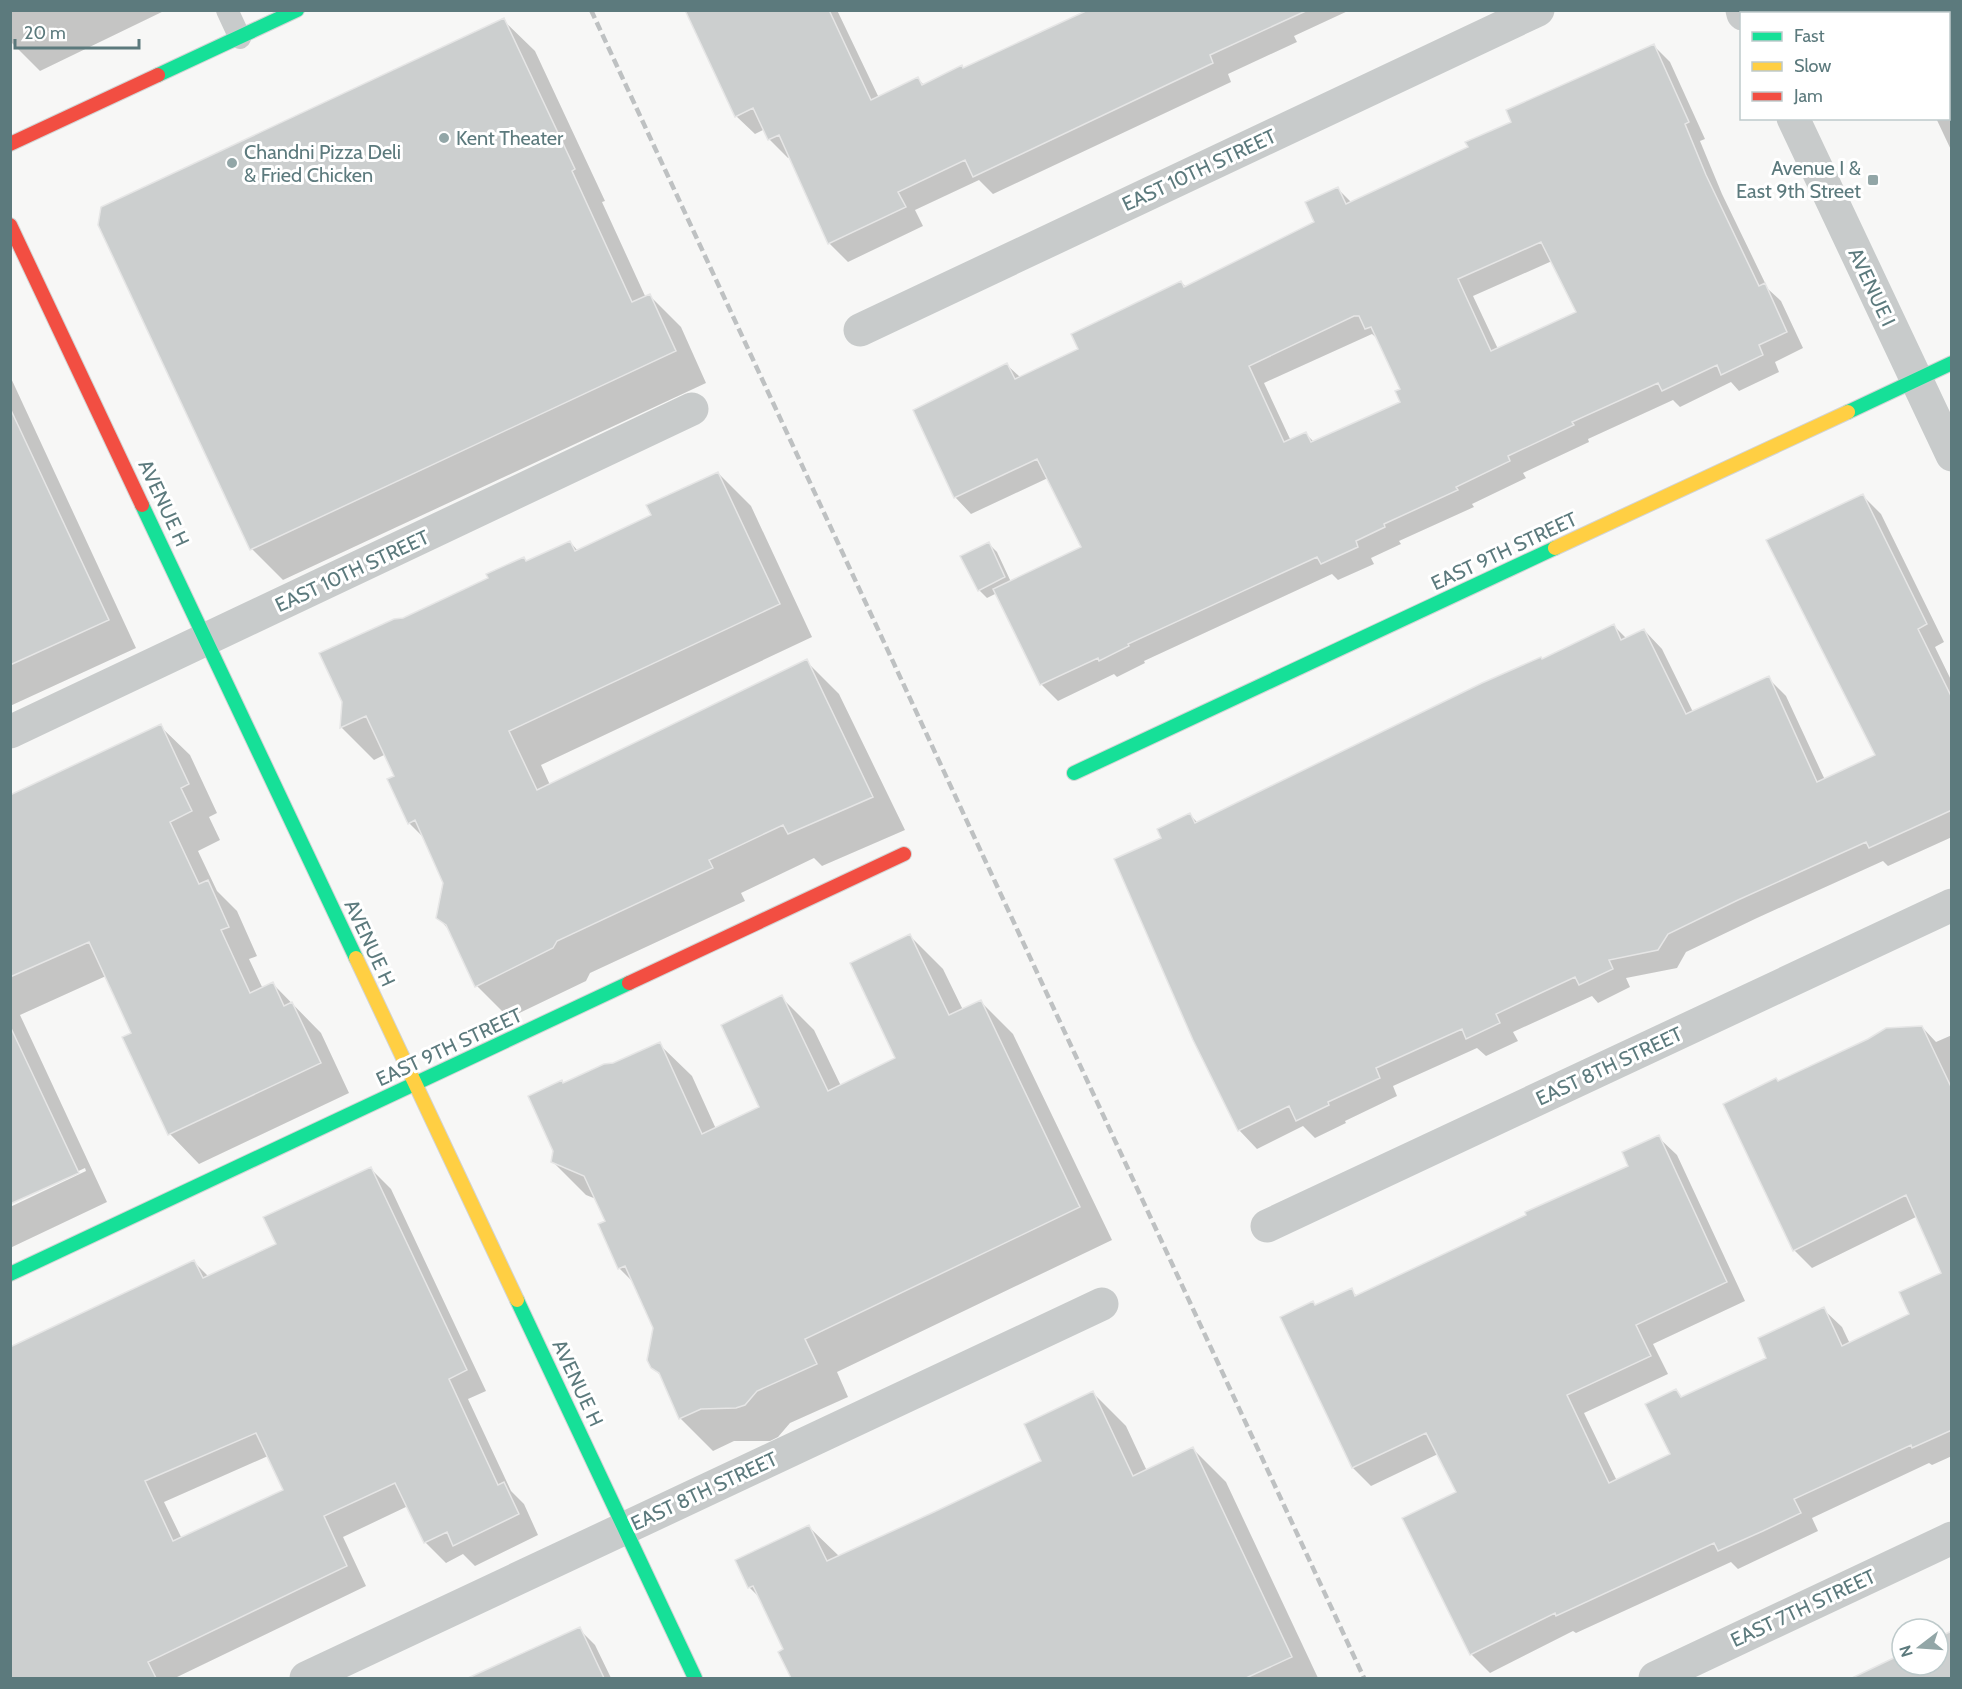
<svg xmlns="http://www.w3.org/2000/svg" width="1962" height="1689" viewBox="0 0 1962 1689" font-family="Cabin,sans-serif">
  <rect width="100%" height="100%" fill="#f7f7f6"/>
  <path fill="#e5e8e6" d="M1820 11H1951V87L1949 88 1948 14H1821Z"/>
  <path fill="#0003" fill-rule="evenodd" d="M10 10H166L40 71 10 41Z
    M686 10H837L879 98 918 79 924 85 962 67 965 70 1091 10H1350L1294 36 1297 42 1228 74 1231 82 993 194 979 180 915 210 923 226 848 262 829 243 790 157 788 158 770 140 765 129 755 134 736 116Z
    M1924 10H1952V152L1936 118H1948V14H1918Z
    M503 20 535 51 605 201 602 202 646 298 650 296 681 327 706 383 283 580 252 549Z
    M1654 46 1670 62 1705 139 1700 141 1722 194 1768 289 1781 301 1803 348 1775 362 1779 372 1739 391 1731 382 1680 407 1673 400 1588 439 1589 442 1523 473 1526 478 1472 504 1474 507 1399 541 1401 544 1371 558 1374 564 1338 580 1332 574 1144 661 1145 663 1117 677 1114 674 1058 701 1041 684 997 593 987 598 979 590 989 544 997 552 1011 582 1083 548 1048 478 971 514 955 497 1007 365 1021 378 1080 350 1181 282 1186 287 1316 223 1338 189 1352 203 1470 148ZM1552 261 1578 313 1498 349 1473 296ZM1372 334 1379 340 1402 390V403L1314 442 1306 434 1291 441 1264 383Z
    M10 376 136 648 10 706Z
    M718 473 751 506 812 637 541 765 550 785 806 661 839 694 905 830 822 866 814 858 741 893 745 901 590 973 586 981 509 1018 477 986 451 932 438 918 445 883 425 839 409 823 396 776 386 754 374 760 341 727 404 619 490 579 524 559 528 562 570 542 578 551 653 516Z
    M1862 495 1881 514 1944 642 1935 647 1952 682V837L1888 866 1883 861 1757 918 1686 952 1677 968 1626 978 1630 987 1598 1003 1592 996 1513 1032 1518 1041 1486 1056 1477 1048 1393 1086 1397 1096 1345 1121 1346 1123 1315 1138 1303 1126 1257 1149 1239 1130 1194 1040 1163 839 1190 815 1198 823 1614 626 1627 639 1644 630 1662 649 1693 712 1768 678 1786 696 1825 780 1877 756Z
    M160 726 190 755 217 813 209 817 220 840 198 851 217 891 237 911 257 956 249 959 263 989 273 984 321 1033 349 1093 199 1164 170 1134 124 1037 133 1033 106 976 20 1015 107 1202 10 1248V1207L86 1171 85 1168 10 1203V799Z
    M910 936 943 969 963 1010 980 1001 1013 1034 1112 1240 837 1372 848 1397 790 1423 778 1437 770 1441H734L713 1451 680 1418 661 1376 652 1367 655 1328 634 1283 619 1268 607 1222 596 1199 586 1195 553 1162 563 1084 659 1044 692 1076 716 1129 761 1107 781 997 814 1030 841 1086 897 1059Z
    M1922 1027 1936 1042 1952 1035V1456L1932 1465 1929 1463 1812 1518 1818 1531 1738 1569 1731 1562 1576 1633 1573 1631 1490 1673 1471 1654 1404 1519 1458 1493 1438 1454 1371 1486 1353 1468 1282 1318 1351 1290 1358 1297 1630 1166 1658 1137 1677 1155 1745 1301 1653 1344 1668 1374 1584 1413 1617 1481 1672 1454 1676 1390 1683 1398 1768 1358 1823 1309 1842 1327 1850 1344 1911 1315 1943 1274 1918 1216 1812 1268 1794 1250 1779 1082Z
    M371 1169 391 1189 486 1391 468 1399 511 1491 524 1504 538 1535 475 1566 463 1554 446 1563 425 1542 408 1506 343 1537 366 1586 175 1678H10V1350L194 1262 209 1277 278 1245ZM268 1456 285 1491 182 1539 164 1502Z
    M1093 1393 1126 1426 1147 1471 1193 1449 1226 1482 1318 1678H792L780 1653 785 1650 761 1599 749 1587 809 1527 840 1557 1043 1461Z
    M579 1629 595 1645 611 1678H472Z
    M1952 1632V1678H1879L1902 1655V1665H1938V1639Z"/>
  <path fill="#cccfcf" stroke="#e6e6e6" stroke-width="1.5" fill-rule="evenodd" d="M685 10H829L871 100 918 77 922 85 962 65 963 68 1088 10H1308L1210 55 1213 63 973 177 965 160 898 192 906 207 828 244 779 135 768 140 753 108 735 117Z
    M504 18 575 169 572 171 632 302 650 294 676 351 250 550 98 225 101 207Z
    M1654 44 1689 122 1685 124 1706 175 1759 286 1765 283 1787 332 1759 345 1763 355 1721 375 1717 365 1662 391 1658 383 1572 422 1574 425 1508 456 1510 461 1456 487 1458 490 1384 524 1385 527 1356 541 1358 547 1321 564 1317 557 1128 644 1129 646 1099 661 1098 658 1040 685 993 589 1081 547 1037 459 954 498 913 410 1007 363 1015 379 1078 349 1071 334 1181 281 1184 287 1314 222 1305 202 1338 187 1346 204 1468 147 1465 142 1511 122 1506 110ZM1541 242 1576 312 1491 351 1458 279ZM1354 316H1359L1365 329 1371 327 1400 389 1395 391 1400 402 1311 442 1306 432 1284 442 1249 366Z
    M10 408 109 620 10 665Z
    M718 472 780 604 509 731 537 790 807 659 873 797 788 834 783 825 709 860 713 868 557 941 553 948 475 987 446 925 436 918 443 883 415 820 408 824 387 779 394 776 366 716 340 728 342 702 319 653 394 619 403 618 488 578 486 574 524 557 526 561 570 541 575 551 651 515 646 505Z
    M1863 494 1927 624 1918 629 1952 698V810L1869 848 1866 842 1738 900 1668 934 1658 950 1609 960 1613 969 1579 985 1575 977 1496 1014 1500 1023 1466 1039 1462 1029 1376 1068 1380 1078 1328 1102 1329 1105 1296 1121 1289 1106 1238 1131 1193 1040 1114 859 1161 838 1157 829 1190 813 1195 823 1482 683 1541 657 1542 659 1614 624 1621 640 1644 629 1686 714 1769 676 1817 782 1875 755 1766 540Z
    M989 542 1005 577 978 591 960 556Z
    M161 724 189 784 181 788 192 811 170 822 199 884 208 880 229 927 221 930 250 993 273 982 284 1006 292 1002 321 1063 168 1135 122 1037 131 1033 89 942 10 977V795Z
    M910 934 949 1015 981 1000 1080 1207 805 1339 817 1364 757 1391 745 1405 736 1408 701 1409 679 1419 659 1373 651 1368 647 1360 653 1328 625 1266 618 1269 598 1224 605 1221 584 1176 551 1162 553 1151 528 1096 562 1080 563 1083 604 1064 613 1063 660 1042 702 1134 759 1107 721 1025 782 995 828 1091 895 1058 850 963Z
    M10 1026 79 1173 10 1204Z
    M1922 1026 1952 1089V1430L1912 1448 1911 1445 1794 1499 1801 1513 1763 1531 1718 1551 1714 1543 1556 1616 1555 1613 1470 1655 1402 1518 1456 1492 1426 1433 1352 1468 1280 1317 1313 1301 1315 1305 1352 1288 1355 1296 1526 1215 1525 1212 1628 1166 1622 1152 1659 1135 1727 1282 1636 1325 1651 1356 1567 1395 1609 1483 1670 1454 1645 1404 1676 1389 1681 1397 1766 1358 1758 1338 1824 1307 1842 1346 1909 1314 1899 1292 1941 1273 1906 1195 1793 1251 1723 1104 1776 1078 1778 1081 1868 1039 1886 1028Z
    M371 1167 467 1370 449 1379 498 1485 504 1482 519 1514 453 1546 447 1532 424 1543 395 1483 324 1516 347 1566 148 1662 156 1678H10V1347L194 1260 203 1278 276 1244 263 1217ZM256 1433 283 1490 173 1541 145 1481Z
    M1093 1391 1133 1476 1193 1447 1292 1657 1246 1678H791L778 1652 783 1649 753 1586 748 1588 735 1560 809 1525 827 1561 934 1512 1041 1461 1024 1424Z
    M580 1627 604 1678H468Z
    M1952 1631V1678H1852L1902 1654V1665H1938V1637Z"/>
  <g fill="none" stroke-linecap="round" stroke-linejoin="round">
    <defs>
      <path id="fast" d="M158 75 297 10
        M1848 412 1952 363
        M142 505 356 958
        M1074 773 1555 548
        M10 1274 629 983
        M517 1300 695 1678"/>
      <path id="slow" d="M1555 548 1848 412
        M356 958 517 1300"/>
      <path id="jam" d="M10 144 158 75
        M10 225 142 505
        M629 983 904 854"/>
    </defs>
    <use href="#fast" stroke="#d2d4d4" stroke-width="16"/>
    <use href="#slow" stroke="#d2d4d4" stroke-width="16"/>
    <use href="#jam" stroke="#d2d4d4" stroke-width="16"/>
    <path stroke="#c8cbcb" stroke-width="22" d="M227 10 240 38"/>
    <path stroke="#c8cbcb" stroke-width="33" d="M1742 10 1743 14
      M1793 118 1952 455
      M860 330 1538 10
      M10 732 692 409
      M1267 1226 1952 905
      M306 1678 1102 1304
      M1655 1678 1952 1538"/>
    <use href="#fast" stroke="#16e098" stroke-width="14"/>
    <use href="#slow" stroke="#ffcf43" stroke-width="14"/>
    <use href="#jam" stroke="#f24e42" stroke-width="14"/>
    <path stroke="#bec1c2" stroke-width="4.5" stroke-dasharray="9 4.5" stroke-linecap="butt" d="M591 10 1364 1678"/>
  </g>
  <g fill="#92a6a7" stroke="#fff" stroke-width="2">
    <circle cx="444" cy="138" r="6"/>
    <circle cx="232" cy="163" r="6"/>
    <rect x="1867" y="174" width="12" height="12" rx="3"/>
  </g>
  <g text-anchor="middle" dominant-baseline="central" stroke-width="6" stroke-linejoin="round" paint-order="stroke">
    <g font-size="20" fill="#5c7a7d" stroke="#fff" text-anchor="start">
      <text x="456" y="138">Kent Theater</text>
      <text x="244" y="152">Chandni Pizza Deli<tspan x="244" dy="23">&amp; Fried Chicken</tspan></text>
      <text x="1861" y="168" text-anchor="end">Avenue I &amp;<tspan x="1861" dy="23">East 9th Street</tspan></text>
    </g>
    <g font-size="20" fill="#5c7a7d" stroke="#fff">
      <text transform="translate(1199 170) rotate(-25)">EAST 10TH STREET</text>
      <text transform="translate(1872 287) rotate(65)">AVENUE I</text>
      <text transform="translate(164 503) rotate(65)">AVENUE H</text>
      <text transform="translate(1504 551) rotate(-25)">EAST 9TH STREET</text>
      <text transform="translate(352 571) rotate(-25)">EAST 10TH STREET</text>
      <text transform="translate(370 943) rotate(65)">AVENUE H</text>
      <text transform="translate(449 1047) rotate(-25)">EAST 9TH STREET</text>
      <text transform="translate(1609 1066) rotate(-25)">EAST 8TH STREET</text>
      <text transform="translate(578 1383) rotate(65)">AVENUE H</text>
      <text transform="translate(704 1491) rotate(-25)">EAST 8TH STREET</text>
      <text transform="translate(1803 1608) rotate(-25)">EAST 7TH STREET</text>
    </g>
  </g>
  <rect width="1962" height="1689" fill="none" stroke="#5c7a7d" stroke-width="24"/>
  <rect x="1740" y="12" width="210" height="108" fill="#ffffff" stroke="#becacb" stroke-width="1.5"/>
  <rect x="1752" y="32" width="30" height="9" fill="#16e098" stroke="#becacb" stroke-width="1.5"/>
  <text x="1794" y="42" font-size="18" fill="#5c7a7d">Fast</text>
  <rect x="1752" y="62" width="30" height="9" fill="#ffcf43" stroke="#becacb" stroke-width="1.5"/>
  <text x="1794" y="72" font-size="18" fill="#5c7a7d">Slow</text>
  <rect x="1752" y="92" width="30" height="9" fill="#f24e42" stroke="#becacb" stroke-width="1.5"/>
  <text x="1794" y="102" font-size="18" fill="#5c7a7d">Jam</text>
  <g transform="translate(1920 1647) rotate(253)"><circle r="28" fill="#ffffff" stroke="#becacb" stroke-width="1.5"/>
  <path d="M0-4.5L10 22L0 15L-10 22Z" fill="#92a6a7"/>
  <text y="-9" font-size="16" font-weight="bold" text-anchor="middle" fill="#5c7a7d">N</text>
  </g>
  <path d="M15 39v9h124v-9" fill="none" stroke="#5c7a7d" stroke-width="3"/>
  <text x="24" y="39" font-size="18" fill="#5c7a7d" stroke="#ffffff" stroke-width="4.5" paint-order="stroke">20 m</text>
</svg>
